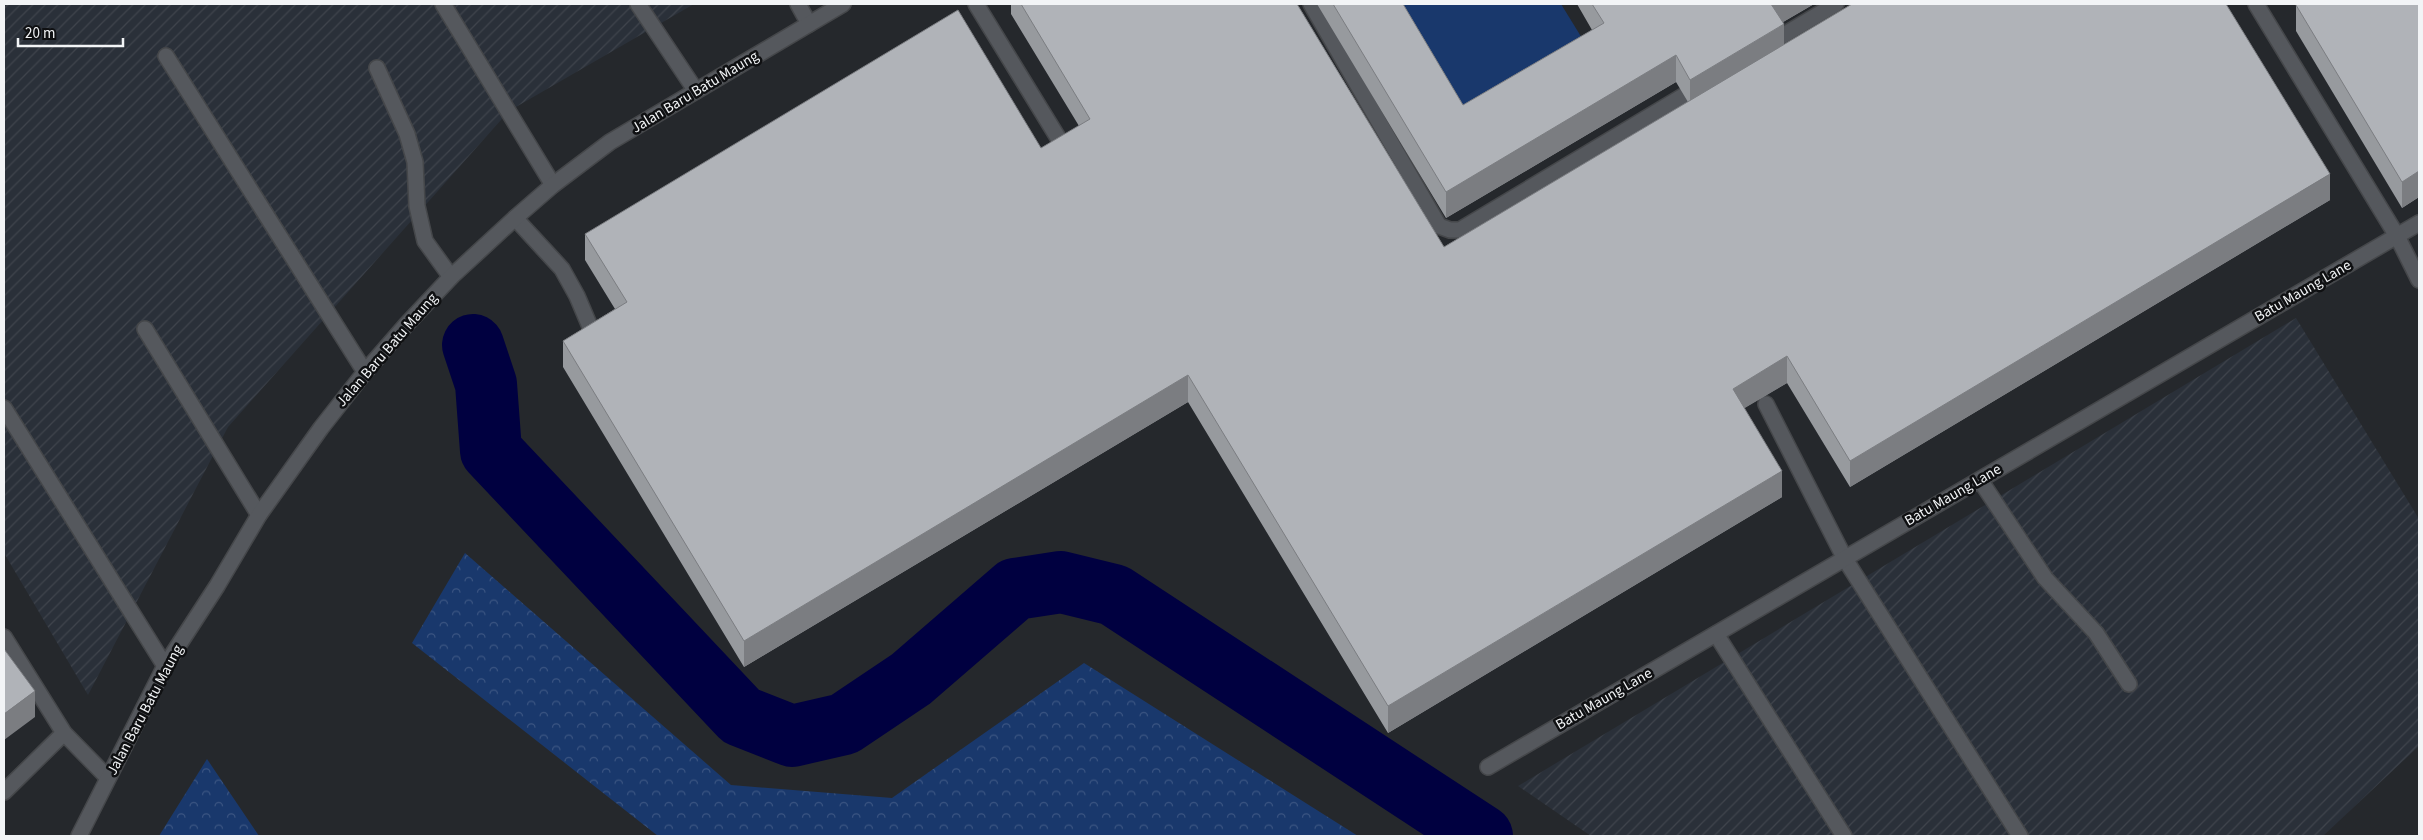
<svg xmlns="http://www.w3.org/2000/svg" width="2423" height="840" viewBox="0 0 2423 840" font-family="'Source Sans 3',sans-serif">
  <defs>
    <pattern id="industrial-furrows" width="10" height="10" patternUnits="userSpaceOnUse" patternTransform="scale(1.25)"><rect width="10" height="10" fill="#2a3039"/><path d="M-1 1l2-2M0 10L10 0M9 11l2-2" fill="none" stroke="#3f444c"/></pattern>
    <pattern id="forest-crowns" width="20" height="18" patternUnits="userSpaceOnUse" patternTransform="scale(1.25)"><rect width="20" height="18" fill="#19386c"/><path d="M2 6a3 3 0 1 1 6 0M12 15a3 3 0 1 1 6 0" fill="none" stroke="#3b5582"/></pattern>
  </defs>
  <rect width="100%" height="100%" fill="#25282c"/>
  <path fill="url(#industrial-furrows)" d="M4 4H694L509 111 228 427 88 695 4 553Z
    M2296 318 2419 519V746L2323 836H1591L1518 786Z"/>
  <path fill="url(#forest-crowns)" d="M465 553 731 785 892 798 1084 663 1358 836H658L412 643Z
    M207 759 259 836H159Z"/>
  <path fill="#19386c" d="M1395 4H1561L1585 43 1464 116Z"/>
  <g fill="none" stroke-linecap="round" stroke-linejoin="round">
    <path stroke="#000040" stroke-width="62" d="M473 345 486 384 491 451 741 716 792 736 844 724 911 679 1015 589 1061 582 1114 595 1482 836"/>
    <defs>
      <path id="service" d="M443 4 553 185
        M638 4 696 91
        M798 4 809 24
        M976 4 1060 141
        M1311 4 1439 226 1450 230H1460L1700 86
        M1767 45 1836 4
        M166 56 365 372
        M377 68 407 134 415 162 417 206 425 241 451 277
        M515 218 562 269 577 296 591 329
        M145 329 259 515
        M1766 404 1845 559 2020 836
        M4 408 165 666
        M1980 480 2045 578 2096 633 2129 684
        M1716 634 1844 836
        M4 637 64 733 108 778
        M4 792 64 733"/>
      <path id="minor" d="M2256 4 2397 236 2419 280
        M1488 767 2419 223"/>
      <path id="tertiary" d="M79 836 165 666 217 586 259 515 321 428 365 372 406 325 451 277 515 218 553 185 610 142 843 4"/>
    </defs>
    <use href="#service" stroke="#45474a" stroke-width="18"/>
    <use href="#minor" stroke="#45474a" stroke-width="18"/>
    <use href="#tertiary" stroke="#45474a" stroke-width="18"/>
    <use href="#service" stroke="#55585d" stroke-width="15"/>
    <use href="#minor" stroke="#55585d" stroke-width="15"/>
    <use href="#tertiary" stroke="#55585d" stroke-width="15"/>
  </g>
  <path fill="#979a9e" d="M1011 4H1297L1444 247 1688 102 1676 82 1446 218 1317 4H1403L1463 105 1592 30 1577 4H1814L1783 22 1784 44 2330 200 1850 487 1787 383 1744 408 1782 497 1388 733 1188 402 744 667 563 367V341L615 309 585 260V234L1041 148 1079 126 1011 14Z
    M2419 4V197L2402 208 2296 31V5Z"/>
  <path fill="#7b7d81" d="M1771 4H1814L1771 29Z
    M1784 24V51L1690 106V80Z
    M1676 55V82L1446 218V192Z
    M2419 171V197L2402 208V182Z
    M2330 174V200L1850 487V461Z
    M1787 356V383L1733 415V389Z
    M1188 375V402L744 667V641Z
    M1782 471V497L1388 733V706Z
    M35 691V717L4 740V714Z"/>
  <path fill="#b0b3b8" stroke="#7b7d81" d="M1021 4H1297L1444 247 1852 4H2226L2330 174 1850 461 1787 356 1733 389 1782 471 1388 706 1188 375 744 641 563 341 627 302 585 234 958 10 1041 148 1090 119Z
    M1333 4H1403L1463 105 1604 23 1592 4H1771L1784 24 1690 80 1676 55 1446 192Z
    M2297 4H2419V171L2402 182 2296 5Z
    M4 649 35 691 4 714Z"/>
  <g text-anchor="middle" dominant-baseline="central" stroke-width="5" stroke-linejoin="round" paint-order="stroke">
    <g font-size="15" fill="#f2f4f6" stroke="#0f1012">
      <text transform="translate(695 92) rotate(-31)">Jalan Baru Batu Maung</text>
      <text transform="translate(2303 291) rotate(-30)">Batu Maung Lane</text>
      <text transform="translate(387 350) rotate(-49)">Jalan Baru Batu Maung</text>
      <text transform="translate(1953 495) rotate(-30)">Batu Maung Lane</text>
      <text transform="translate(1604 699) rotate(-30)">Batu Maung Lane</text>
      <text transform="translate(145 710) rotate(-62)">Jalan Baru Batu Maung</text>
    </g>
  </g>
  <rect width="2423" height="840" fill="none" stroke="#f2f4f6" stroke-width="10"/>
  <path d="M18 38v8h105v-8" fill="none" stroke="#f2f4f6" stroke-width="2.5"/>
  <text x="25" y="38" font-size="15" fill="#f2f4f6" stroke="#0f1012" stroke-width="4" paint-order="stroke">20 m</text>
</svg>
